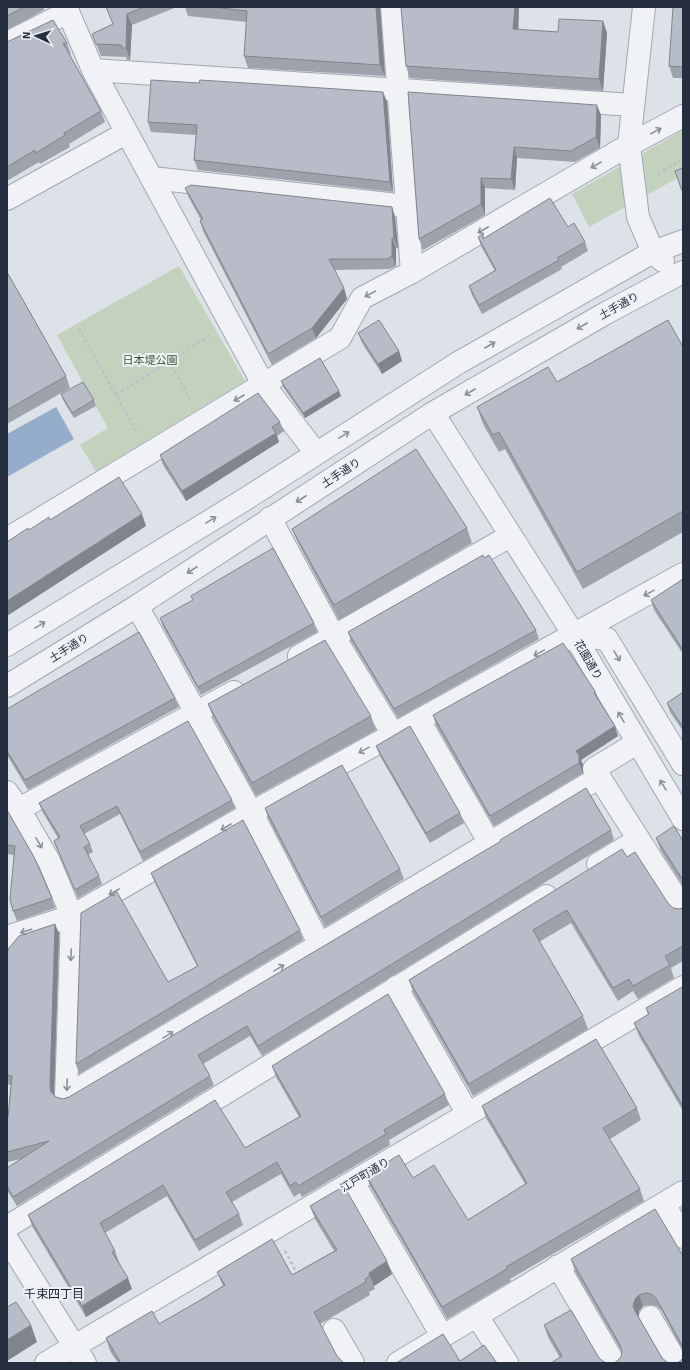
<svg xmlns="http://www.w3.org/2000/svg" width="690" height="1370" viewBox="0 0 690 1370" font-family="'Source Sans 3','Noto Sans JP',sans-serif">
  <rect width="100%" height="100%" fill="#dde1e8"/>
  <path fill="#c2d2bd" d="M683 130V175L589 227 572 194Z
    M179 266 245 381 96 471 80 445 108 428 57 335Z"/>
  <path fill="#95adca" d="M56 407 74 439 7 477V434Z"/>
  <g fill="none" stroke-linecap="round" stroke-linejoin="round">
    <defs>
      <path id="minor" d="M66 7 93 70 263 384 316 453
        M392 7 412 272
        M644 7 629 145 638 217 653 252 663 261
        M7 43 68 12
        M93 70 633 105
        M152 178 407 206
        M7 199 126 133
        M433 413 574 635 683 819
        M270 518 334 637 393 734
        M7 539 340 338 362 298 412 272 629 145 683 116
        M137 606 256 821 319 943
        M574 635 607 639 683 764
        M7 645 244 500 458 363 653 252 683 241
        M299 656 510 536
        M7 686 137 606 433 413 606 313 683 272
        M419 720 489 842
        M637 743 594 769 683 909
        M7 792 19 809 49 861 72 916 66 1096 600 777
        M19 809 234 692
        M598 864 638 840
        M7 937 72 916 251 813 683 574
        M396 987 468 1114
        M353 1182 442 1336
        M664 1204 683 1237
        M7 1227 546 896
        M7 1239 85 1363
        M558 1266 614 1363
        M477 1316 507 1363
        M650 1317 677 1363
        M334 1330 353 1363
        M46 1363 683 987
        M398 1363 683 1192"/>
    </defs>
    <use href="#minor" stroke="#a2a8b2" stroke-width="24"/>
    <path stroke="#bbbfc6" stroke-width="2.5" stroke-dasharray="3 3" stroke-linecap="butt" d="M658 174 683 159
      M79 329 136 431 134 432
      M169 361 190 399
      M116 395 209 336
      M285 1251 298 1275"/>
    <use href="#minor" stroke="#f0f2f6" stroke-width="22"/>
  </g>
  <path fill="#9da2ac" d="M7 7H45L44 8V10L7 30Z
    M106 7H177L132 25 130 60H127L126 57 101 56 92 34 113 24Z
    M185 7H380L385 76 248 68 244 56 247 22 188 16Z
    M401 7H519L518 30 558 32 603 21 607 33 603 91 410 78 406 66Z
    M683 7V78H673L669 66Z
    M7 42 67 43 71 55H69L101 111 105 122 69 144 70 147 40 164 39 162 7 181Z
    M199 83 383 92 387 102 393 192 198 170 194 160 196 135 151 132 148 122Z
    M408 92 601 115 600 148 575 162 517 158 515 190 485 188V215L423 250 419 239Z
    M185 188 392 207 395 217 398 248H396V266L390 269 334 270 344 288 347 299 316 338 272 365 203 231 200 221 201 220 189 198Z
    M568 227 585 242 588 251 561 267 562 269 482 314 472 295 469 286 495 271 481 246 478 237 483 234 484 238Z
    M7 272 66 376 70 388 7 424Z
    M358 333 399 351 402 361 382 374 362 343Z
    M683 347V532L583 589 505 449 499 452 483 424 477 407 557 382Z
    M281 381 341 396 305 418 283 387Z
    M61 394 94 400 96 406 74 418 63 400Z
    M280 422 284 431 277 436 279 442 186 501 163 465 160 455Z
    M467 528 472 543 339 620 298 543 292 529Z
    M683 579V654L654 610 651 600Z
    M160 618 314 623 317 632 201 695 163 627Z
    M536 630 539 639 398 718 351 641 348 632Z
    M683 692V731L670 712 667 703Z
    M175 698 179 707 28 790 7 755V709Z
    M598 701 618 736 581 760 583 765V773L494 826 436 725 433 715Z
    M208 704 371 716 376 730 256 796 213 717Z
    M376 746 460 813 464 823 430 843 380 756Z
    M232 800 235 808 143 861 120 814 84 834 90 844 93 852 88 855 99 876 102 884 78 898 54 841 58 838 42 811 39 803Z
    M265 808 400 869 404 879 325 927 268 818Z
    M7 810 52 898 55 908 17 921 13 911 14 855 7 854Z
    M611 830 614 840 262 1056 250 1036 203 1064 210 1076 214 1085 17 1206 7 1190V1168L21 1159 8 1162 7 1160 8 1117 11 1085 7 1084V959L59 933 54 1094 56 1097 63 1099 69 1097Z
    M656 838 683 841V886L661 851Z
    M627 857 668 903 673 908 679 909 683 908V961L671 968 674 978 638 999 633 991 618 1001 571 923 539 942 583 1016 588 1029 473 1096 413 992 409 980Z
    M151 873 300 930 303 940 79 1074 76 1064 197 966 155 883Z
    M683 988V1111L639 1036 634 1023 648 1015 646 1008Z
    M272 1066 445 1094 449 1105 389 1140 390 1145 302 1197 300 1193 294 1197 281 1174 232 1202 239 1214 243 1225 199 1251 167 1196 105 1233 115 1251 119 1262 132 1289 86 1317 32 1226 28 1215 245 1148 299 1117 276 1077Z
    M482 1106 637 1108 641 1120 610 1139 640 1189 644 1201 510 1279 511 1281 447 1319 370 1186 366 1175 413 1178 468 1220 525 1184 486 1118Z
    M310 1206 392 1274 374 1286 375 1289 369 1292 370 1295 320 1324 337 1356 344 1363H118L110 1351 106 1338 159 1324 204 1298 223 1286 217 1272 292 1275 334 1251 315 1219Z
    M683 1256V1351L661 1310 656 1306 650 1305 643 1306 639 1311 638 1316 662 1358 616 1362 621 1357 622 1352 575 1271 571 1259Z
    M544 1325 599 1358 604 1362 560 1358 548 1337Z"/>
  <path fill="#80848c" d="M376 7H380L385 76 380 65Z
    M515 7H519L518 41 513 29Z
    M127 14 132 25 130 60 126 48Z
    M603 21 607 33 603 91 599 79Z
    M383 92 387 102 393 192 390 182Z
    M597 105 601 115 600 148 596 137Z
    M514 147 517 158 515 190 511 179Z
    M481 178 485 188V215L481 204Z
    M392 207 395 217 398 248 394 238Z
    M392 238 396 248V266L392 256Z
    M344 288 347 299 316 338 312 328Z
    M399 351 402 361 382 374 378 364Z
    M339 391 341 396 305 418 303 413Z
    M276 433 279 442 186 501 182 491Z
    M142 514 146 526 7 616V601Z
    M595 691 599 701 594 693Z
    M615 726 618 736 581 760 583 765V773L579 763 576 751Z
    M55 924 59 933 54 1096 51 1092 50 1086Z
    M387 1261 392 1274 374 1286 369 1273Z
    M128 1278 132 1289 86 1317 82 1306Z
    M639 1295 643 1306 639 1311 638 1317 633 1306 635 1299Z
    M31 1325 37 1342 7 1361V1340Z"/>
  <path fill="#b7bcc8" stroke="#80848c" d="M7 7H24L7 16Z
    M106 7H144L127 14 126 48H122L121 45 96 44 92 34 113 24Z
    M212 7H376L380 65 244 56 247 11Z
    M401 7H515L513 29 558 32 559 19 603 21 599 79 406 66Z
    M673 7H683V67L669 66Z
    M53 20 67 43H63L101 111 64 133 65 135 36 153 35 150 7 167V42Z
    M151 80 199 83 200 80 383 92 390 182 194 160 197 125 148 122Z
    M408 92 597 105 596 137 571 151 514 147 511 179 481 178V204L419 239Z
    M683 168V191H682L675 171Z
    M191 185 392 207 394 238H392V256L387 259H329L344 288 312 328 268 354 200 221 203 219 185 188Z
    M550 198 568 227 574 223 585 242 557 258 559 260 479 305 469 286 496 270 478 237 483 234V239Z
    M7 272 66 376 7 410Z
    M379 320 399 351 378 364 358 333Z
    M668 320 683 347V511L577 572 499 432 493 435 477 407 548 367 557 382Z
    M320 358 339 391 303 413 281 381Z
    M83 382 94 400 72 413 61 394Z
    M258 393 280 422 272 427 276 433 182 491 160 455Z
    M416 449 467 528 334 605 292 529Z
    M119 477 142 514 7 601V542L28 528 29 530 49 517 50 520Z
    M273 548 314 623 198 687 160 618 193 600 191 596Z
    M483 555 484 558 489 555 536 630 394 709 348 632Z
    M683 579V650L651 600Z
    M139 632 175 698 25 780 7 751V709Z
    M325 640 371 716 252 783 208 704Z
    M563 643 595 691 594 693 615 726 576 751 579 755V763L490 816 433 715Z
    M683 692V727L667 703Z
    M188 721 232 800 140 852 117 806 80 826 90 844 84 847 99 876 75 890 54 841 60 837 39 803Z
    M410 726 460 813 426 833 376 746Z
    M342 765 400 869 321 917 265 808Z
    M586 788 611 830 258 1046 247 1026 198 1055 210 1076 13 1197 7 1186V1168L49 1141 7 1152V1117H8L12 1076 7 1075V959L8 949 19 936 55 924 50 1086 51 1092 56 1097 63 1099 69 1097 501 841 500 840Z
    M7 810 34 857 52 898 13 911 10 899 15 846 7 845Z
    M243 820 300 930 76 1064 81 913 117 892 168 982 198 966 151 873Z
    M674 826 683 841V880L656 838Z
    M622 849 627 857 635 852 668 903 673 908 679 909 683 908V946L665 956 670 965 633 986 629 979 613 988 567 910 533 930 583 1016 469 1084 409 980Z
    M682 987 683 988V1106L634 1023 649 1014 646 1008Z
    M388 994 445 1094 384 1130 386 1134 298 1186 296 1182 290 1186 277 1162 226 1192 239 1214 195 1240 163 1185 100 1223 115 1251 112 1252 128 1278 82 1306 28 1215 215 1100 245 1148 301 1116 272 1066Z
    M596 1039 637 1108 603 1128 640 1189 506 1267 507 1269 442 1307 366 1175 399 1155 413 1178 434 1165 468 1220 527 1183 482 1106Z
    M344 1186 387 1261 369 1273 370 1276 365 1279 366 1282 314 1312 337 1356 344 1363H121L106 1338 152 1311 159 1324 204 1298 225 1285 217 1272 272 1239 292 1275 337 1250 310 1206Z
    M655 1209 683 1256V1347L656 1298 651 1294 646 1293 639 1295 635 1299 633 1306 635 1311 662 1358 667 1362 670 1363H611L616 1362 621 1357 622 1351 620 1345 571 1259Z
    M16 1302 31 1325 7 1340V1307Z
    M571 1310 599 1358 604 1362 607 1363H551L562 1356 544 1325Z
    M443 1334 460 1361 484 1345 497 1363H396Z
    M683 1358V1362L681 1363H674L679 1362Z"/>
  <defs><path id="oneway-shaft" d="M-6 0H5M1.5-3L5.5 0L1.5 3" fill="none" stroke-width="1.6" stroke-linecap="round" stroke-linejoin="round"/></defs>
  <g stroke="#8a909a">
    <use href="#oneway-shaft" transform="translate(656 131) rotate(-28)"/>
    <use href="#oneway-shaft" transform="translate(596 165) rotate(150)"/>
    <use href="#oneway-shaft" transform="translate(483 230) rotate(150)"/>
    <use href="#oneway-shaft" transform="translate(370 294) rotate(152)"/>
    <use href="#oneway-shaft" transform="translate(582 326) rotate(150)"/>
    <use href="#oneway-shaft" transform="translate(490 345) rotate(-30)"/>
    <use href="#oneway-shaft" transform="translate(470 392) rotate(150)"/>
    <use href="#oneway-shaft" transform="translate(239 398) rotate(150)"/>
    <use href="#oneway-shaft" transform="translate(344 435) rotate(-32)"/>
    <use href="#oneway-shaft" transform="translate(301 499) rotate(147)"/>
    <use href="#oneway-shaft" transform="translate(211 520) rotate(-31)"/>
    <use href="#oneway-shaft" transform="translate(192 570) rotate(147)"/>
    <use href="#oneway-shaft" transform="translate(649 593) rotate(151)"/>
    <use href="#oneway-shaft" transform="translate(40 625) rotate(-31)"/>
    <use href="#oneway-shaft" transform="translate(539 653) rotate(151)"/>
    <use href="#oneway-shaft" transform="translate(617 656) rotate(59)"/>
    <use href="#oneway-shaft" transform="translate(621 717) rotate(-120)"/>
    <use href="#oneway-shaft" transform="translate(364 750) rotate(151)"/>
    <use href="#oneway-shaft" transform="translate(663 785) rotate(-121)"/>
    <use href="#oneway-shaft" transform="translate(226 827) rotate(150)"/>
    <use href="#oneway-shaft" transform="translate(39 843) rotate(60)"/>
    <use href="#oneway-shaft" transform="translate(114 892) rotate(150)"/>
    <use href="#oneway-shaft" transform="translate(26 931) rotate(162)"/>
    <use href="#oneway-shaft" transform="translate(71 955) rotate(92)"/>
    <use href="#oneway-shaft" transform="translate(279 968) rotate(-31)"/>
    <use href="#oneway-shaft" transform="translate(168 1035) rotate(-31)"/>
    <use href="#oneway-shaft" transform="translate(67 1085) rotate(92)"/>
  </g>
  <g text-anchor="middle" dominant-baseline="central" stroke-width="4" stroke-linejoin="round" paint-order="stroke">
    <g font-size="11" fill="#252e3f" stroke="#ecf0f5">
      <text transform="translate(619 306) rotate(-29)">土手通り</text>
      <text transform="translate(341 473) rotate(-33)">土手通り</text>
      <text transform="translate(69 648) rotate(-32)">土手通り</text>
      <text transform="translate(588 660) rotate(60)">花園通り</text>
      <text transform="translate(365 1175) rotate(-31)">江戸町通り</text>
    </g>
    <g font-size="11" fill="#385b32" stroke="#ecf0f5">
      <text x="150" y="360">日本堤公園</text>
    </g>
    <g font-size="12" fill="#181f2f" stroke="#ecf0f5">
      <text x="54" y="1294">千束四丁目</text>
    </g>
  </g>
  <rect width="690" height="1370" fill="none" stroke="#252e3f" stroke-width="16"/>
  <g transform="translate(36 36) rotate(274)" stroke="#ecf0f5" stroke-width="3" paint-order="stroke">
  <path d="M0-3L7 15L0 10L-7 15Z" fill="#252e3f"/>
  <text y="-6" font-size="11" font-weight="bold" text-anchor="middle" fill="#252e3f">N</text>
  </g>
</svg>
